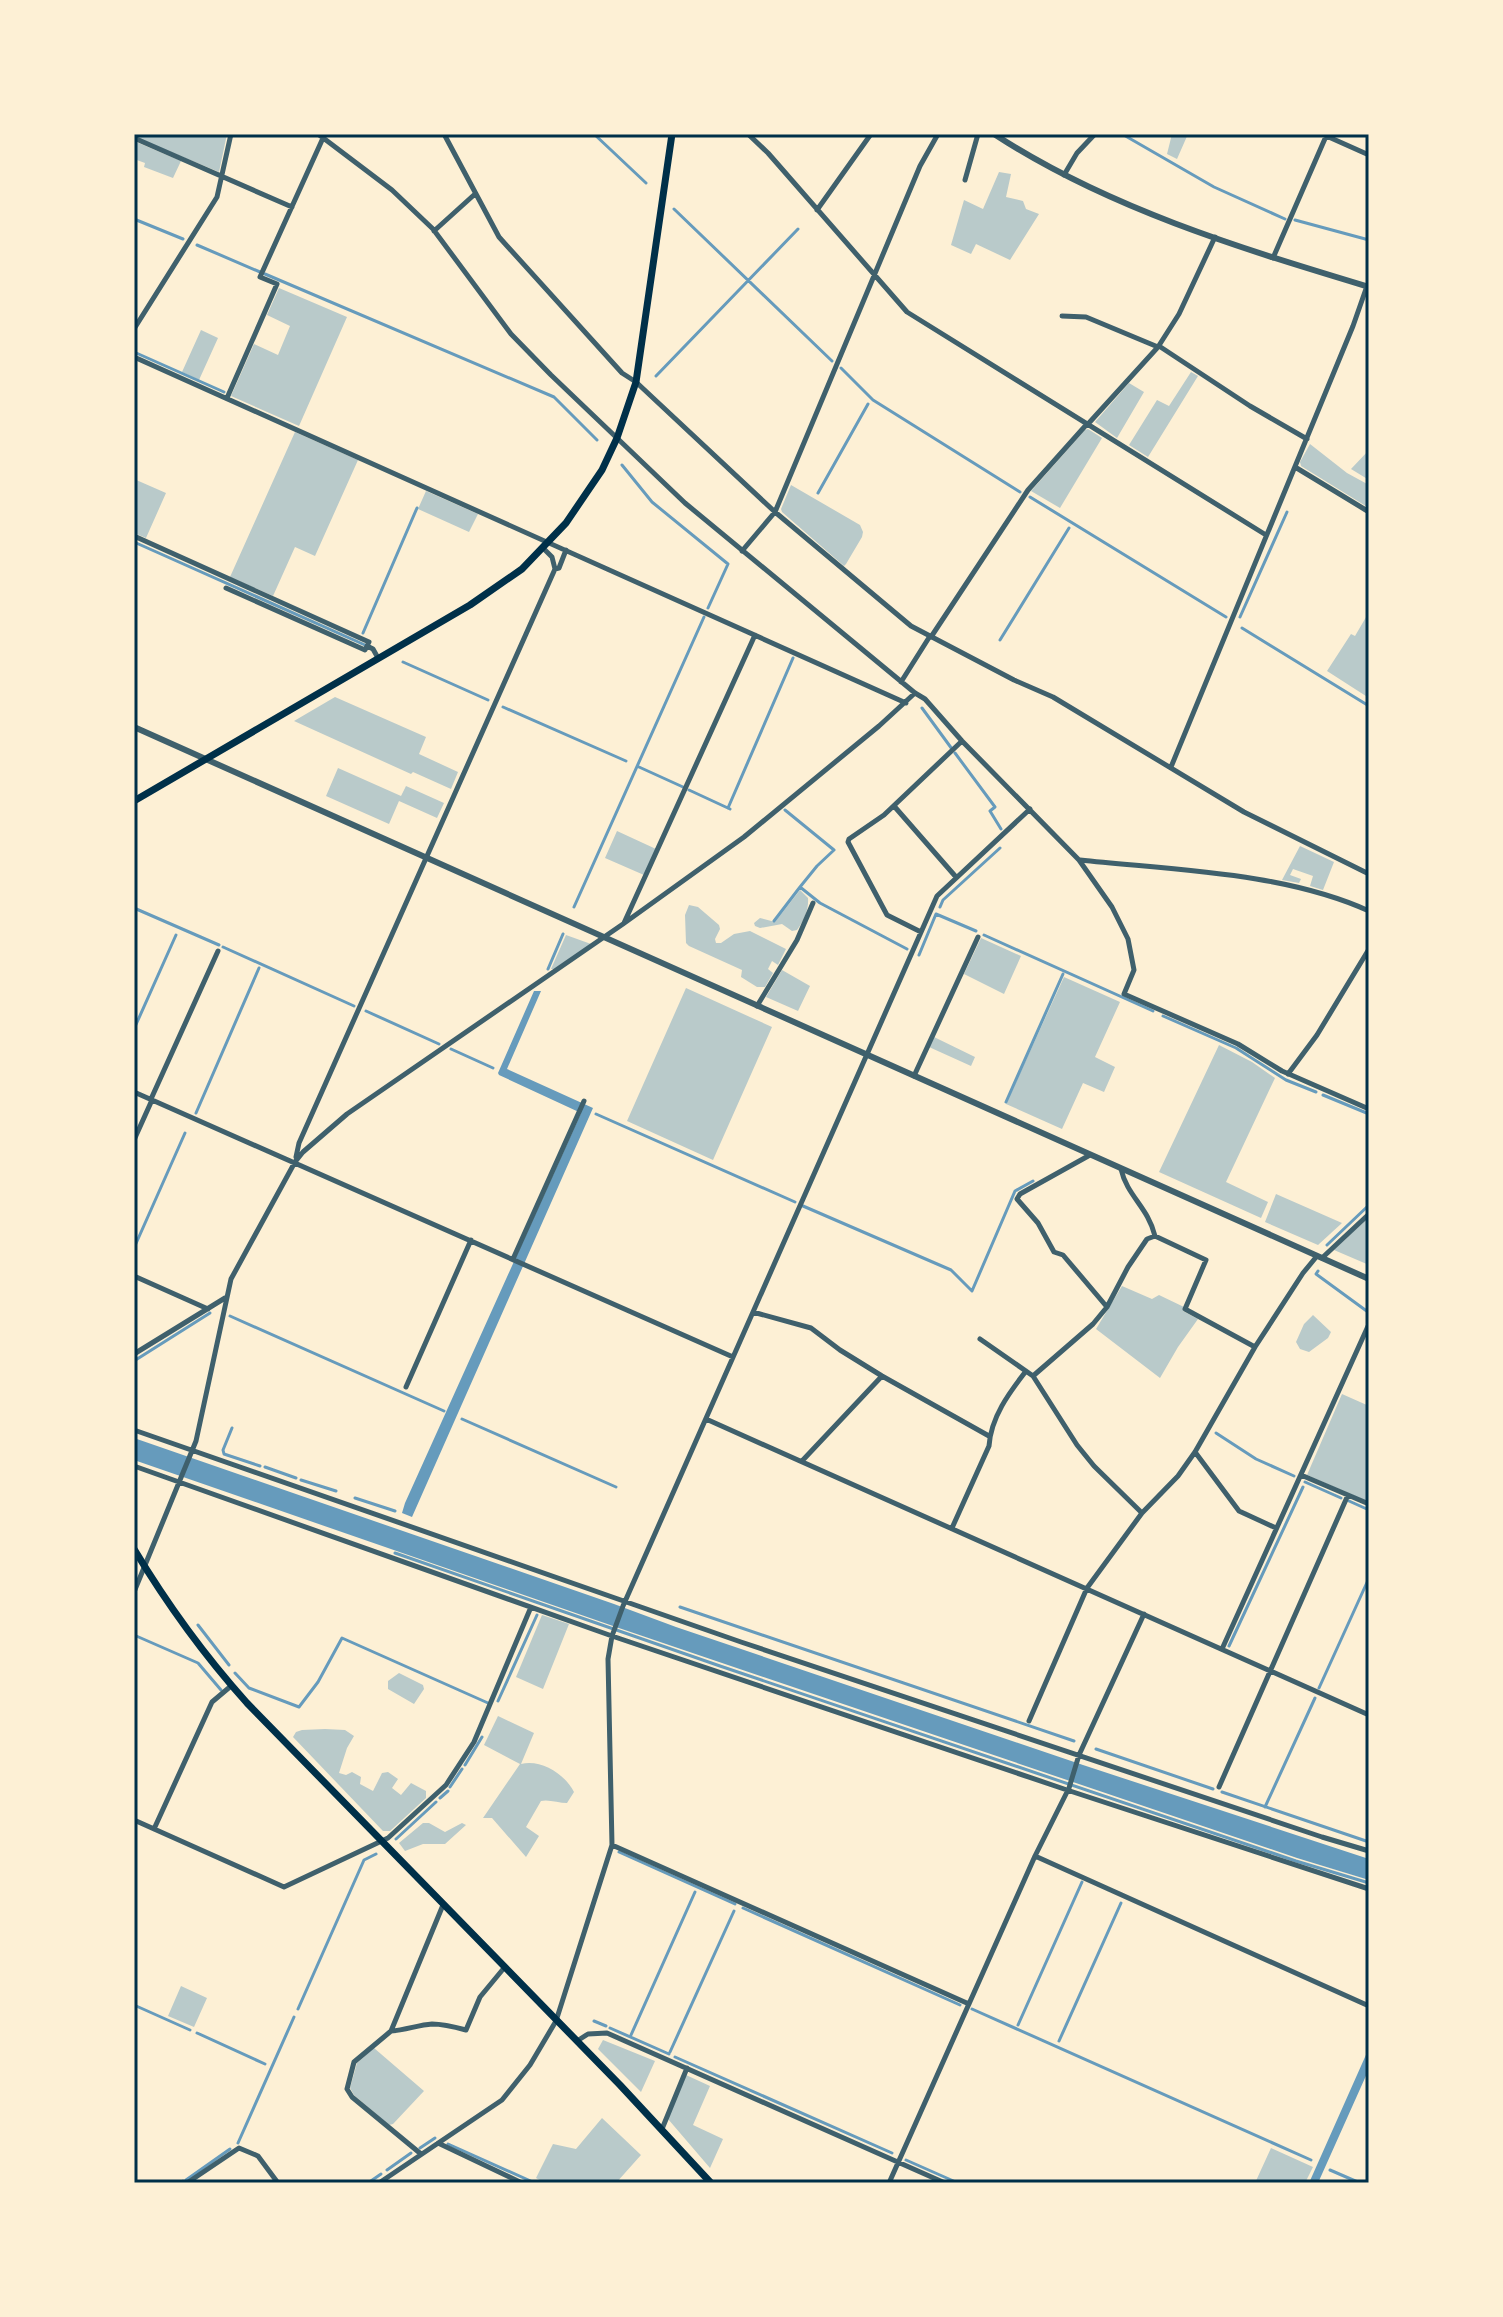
<svg xmlns="http://www.w3.org/2000/svg" width="1503" height="2317" viewBox="0 0 1503 2317" font-family="'Public Sans',sans-serif">
  <rect width="100%" height="100%" fill="#fdf0d5"/>
  <path fill="#b9caca" d="M134 134H227L219 172 135 137Z
    M1172 134H1188L1177 159 1167 154Z
    M134 141 181 161 173 178 144 167 145 163 134 159Z
    M999 172 1011 174 1006 197 1023 201 1026 209 1039 214 1010 260 976 244 971 254 951 245 964 200 983 209Z
    M279 288 347 317 299 426 231 396 254 344 278 355 290 326 267 315Z
    M201 330 218 338 199 380 182 372Z
    M1191 372 1198 376 1148 457 1129 445 1157 400 1169 406Z
    M1129 383 1144 392 1117 438 1095 422Z
    M1088 429 1102 438 1060 508 1031 491 1085 430Z
    M295 432 358 460 315 556 295 547 273 596 230 577Z
    M1310 444 1347 473 1369 485V508L1301 466 1300 462Z
    M1369 450V480L1351 469Z
    M134 479 166 493 146 538 134 533Z
    M791 485 860 525 863 532 862 537 846 564 844 566 782 512 781 509Z
    M426 491 478 514 469 532 418 509Z
    M1369 612V698L1327 671 1351 634 1355 636Z
    M335 697 426 737 419 754 458 772 451 789 413 772 411 774 294 721Z
    M338 768 401 796 406 786 444 803 437 818 399 801 389 824 326 796Z
    M617 831 656 849 644 875 605 858Z
    M1300 846 1334 862 1323 890 1310 886 1313 876 1293 869 1290 875 1301 879 1299 883 1282 880Z
    M800 890 808 898C809 909 804 921 797 930L792 931 782 924 760 928 755 926 754 923 760 918 775 922Z
    M689 905 698 907 719 925 720 929 715 939 716 943H721L734 934 750 931 786 949 778 965 772 961 768 969 773 973 765 987H757L741 977 742 970 689 946 686 943 685 915Z
    M566 935 591 944 554 969H551Z
    M981 938 1021 956 1004 994 964 974Z
    M782 970 810 986 798 1011 766 997Z
    M1064 977 1120 1002 1095 1057 1115 1067 1104 1092 1083 1083 1062 1129 1006 1104Z
    M686 988 772 1027 713 1160 627 1121Z
    M934 1037 975 1057 971 1066 929 1047Z
    M1219 1045 1252 1062 1275 1078 1226 1182 1268 1202 1261 1218 1159 1172Z
    M1276 1194 1342 1223 1318 1245 1265 1222Z
    M1369 1217V1265L1334 1250Z
    M1122 1286 1152 1299 1159 1295 1184 1307 1183 1311 1198 1319 1178 1347 1160 1378 1096 1329Z
    M1313 1315 1331 1332 1328 1338 1309 1352 1300 1349 1296 1342 1304 1324Z
    M1342 1394 1369 1406V1502L1307 1475Z
    M542 1615 569 1624 543 1689 516 1677Z
    M399 1673 423 1685 424 1689 414 1704 388 1689V1681Z
    M498 1716 534 1733 521 1764C541 1759 565 1774 574 1792L567 1803C559 1803 548 1799 541 1801L526 1827 539 1836 526 1857 492 1818H483L520 1764 484 1745Z
    M325 1729 345 1730 354 1736 347 1748 339 1773 346 1775 352 1772 361 1777 360 1784 373 1791 382 1773 388 1772 398 1779 392 1788 401 1795 411 1783 426 1791V1798L390 1831H383L293 1737 296 1732 302 1730Z
    M423 1823H429L445 1832 462 1823 466 1825 445 1844H423L405 1851 399 1843Z
    M181 1986 207 1998 194 2027 168 2016Z
    M603 2040 655 2061 641 2092 598 2049Z
    M374 2048 424 2091 393 2124 389 2125 354 2095 350 2088 357 2063Z
    M686 2075 710 2086 693 2125 723 2139 710 2168 668 2119Z
    M602 2118 641 2155 616 2183H545L536 2178 553 2144 576 2149Z
    M1271 2148 1313 2167 1305 2183H1255Z"/>
  <path fill="#669bbc" d="M534 991H541L507 1069 593 1108 412 1517 402 1513 405 1503 581 1113 499 1075 498 1073Z
    M134 1438 614 1604 676 1627 1083 1765 1369 1859V1880L1297 1858 613 1626 134 1460Z
    M1369 2048V2069L1318 2183H1309Z"/>
  <g fill="none" stroke-linecap="round" stroke-linejoin="round">
    <path stroke="#669bbc" stroke-width="3" d="M594 134 646 183
      M1122 134 1214 187 1285 219
      M674 209 832 361
      M134 219 183 239
      M1295 220 1369 240
      M197 245 260 272
      M265 274 554 397 597 440
      M134 352 224 392
      M841 368 873 400 1020 492
      M656 376 798 229
      M622 465 652 502 728 564 708 608
      M818 493 868 404
      M1030 497 1226 617
      M134 542 365 645
      M1240 617 1287 512
      M1242 628 1369 706
      M363 633 417 508
      M1000 640 1069 528
      M403 662 488 700
      M503 707 626 761
      M922 708 952 749
      M955 753 995 807 990 811 1001 829
      M639 767 683 787
      M689 790 730 809
      M728 808 793 658
      M785 810 834 850 817 866 800 887 820 903 907 949
      M574 907 704 617
      M940 907 943 900 1000 848
      M134 908 219 945
      M774 921 800 887
      M984 935 1153 1011
      M223 947 354 1006
      M919 955 936 914 976 931
      M548 969 563 934
      M366 1011 439 1044
      M1163 1016 1236 1048 1286 1080 1316 1092
      M134 1029 176 935
      M451 1049 493 1068
      M1323 1095 1369 1114
      M1006 1102 1063 974
      M196 1113 259 968
      M596 1114 795 1202
      M803 1206 951 1270 972 1291 1015 1191 1033 1181
      M1327 1245 1369 1205
      M134 1248 185 1133
      M1318 1271 1316 1274 1368 1312
      M230 1316 444 1411
      M134 1361 210 1313
      M462 1419 616 1487
      M232 1428 223 1450 224 1454 260 1466
      M1216 1433 1256 1459 1294 1476
      M265 1467 296 1478
      M301 1480 336 1491
      M1305 1482 1341 1498
      M355 1498 395 1511
      M1349 1501 1369 1510
      M395 1553 720 1666 1296 1861 1369 1883
      M680 1607 1074 1741
      M198 1625 229 1665
      M134 1635 198 1663 221 1690
      M1229 1646 1303 1487
      M235 1673 249 1688 299 1707 318 1682 342 1638 488 1703
      M1319 1688 1369 1578
      M498 1701 537 1615
      M1096 1749 1213 1789
      M465 1765 482 1737
      M450 1787 462 1769
      M1222 1792 1369 1842
      M440 1798 448 1791
      M1265 1807 1315 1698
      M396 1839 436 1802
      M619 1852 735 1904
      M743 1908 960 2005
      M134 2005 190 2030
      M298 2009 364 1860 376 1854
      M972 2009 1311 2160
      M594 2021 606 2026
      M1018 2025 1082 1882
      M610 2028 669 2054
      M197 2033 265 2064
      M631 2035 695 1892
      M1059 2041 1121 1903
      M670 2052 734 1911
      M675 2057 892 2153
      M238 2143 294 2017
      M448 2144 535 2183
      M420 2148 435 2138
      M906 2160 958 2183
      M387 2170 411 2153
      M1330 2170 1360 2183
      M186 2180 230 2149
      M181 2183 183 2181
      M368 2183 381 2174"/>
    <path stroke="#3f606c" stroke-width="5" d="M318 134 392 190 433 229 511 334 551 375 685 503 915 693 925 699 962 741 1079 860 1112 907 1128 939 1134 970 1124 994 1238 1044 1282 1071 1369 1109
      M444 134 499 237 622 373 636 382 775 512 911 626 1014 680 1053 697 1244 812 1369 874
      M748 134 768 153 907 312 1266 535
      M1322 134 1369 155
      M134 138 292 207
      M1064 175 1077 153 1095 134
      M965 180 978 134
      M817 210 871 134
      M434 231 475 194
      M1273 258 1327 134
      M1062 316 1086 317 1158 347
      M134 329 217 197 231 134
      M1159 346 1250 406 1307 439
      M134 357 906 703
      M227 398 277 284 260 277 323 138
      M1088 424 1158 347 1179 314 1215 237
      M1295 467 1369 512
      M134 536 369 642 365 650 226 588
      M742 551 775 512 920 166 938 134
      M555 569 559 568 566 550
      M931 637 1028 490 1087 424
      M367 646 373 649 378 658
      M901 682 930 636
      M1171 767 1353 326 1367 286
      M894 806 956 877
      M1080 860C1173 870 1283 872 1369 911
      M624 923 755 635
      M921 932 887 915 848 842 849 839 884 815 962 741
      M757 1006 797 940 813 903
      M1288 1074 1317 1035 1369 949
      M914 1076 978 937
      M134 1092 733 1357
      M151 1099 218 951
      M134 1140 152 1100
      M1090 1155 1020 1194 1017 1199 1038 1223 1054 1252 1063 1255 1107 1307
      M296 1157 299 1143 555 569 552 557 543 548
      M1121 1169C1127 1196 1148 1207 1155 1236
      M1322 1258 1369 1214
      M513 1259 584 1101
      M134 1276 208 1309
      M753 1312 811 1328 840 1350 882 1376 989 1436
      M980 1339 1033 1376 1077 1445 1094 1466 1142 1513
      M134 1354 225 1298
      M1033 1376 1093 1324 1107 1307 1128 1267 1147 1239 1155 1236 1206 1260 1185 1309 1255 1347
      M406 1387 471 1240
      M706 1419 1369 1715
      M134 1430 741 1642 1322 1837 1369 1851
      M1195 1452 1239 1511 1276 1528
      M802 1461 882 1376
      M134 1466 612 1636 1067 1790 1369 1889
      M1301 1475 1369 1504
      M952 1528 989 1446C991 1417 1009 1393 1026 1371
      M134 1592 196 1441 231 1279 295 1162 303 1152 347 1114 623 924 744 837 879 726 915 693
      M1222 1649 1369 1324
      M1029 1721 1087 1588 1142 1513 1178 1476 1195 1452 1255 1347 1303 1273 1317 1256
      M1219 1787 1348 1495
      M134 1820 284 1887 388 1838 446 1785 474 1742 531 1607
      M154 1829 212 1702 231 1686
      M612 1845 969 2004
      M1035 1856 1369 2006
      M391 2031C406 2030 418 2025 432 2024 444 2024 455 2027 466 2030L480 1997 504 1968
      M577 2041 588 2034 607 2033 945 2183
      M662 2129 687 2068
      M438 2143 522 2183
      M421 2154 352 2097 347 2089 354 2062 391 2031 443 1905
      M187 2183 239 2148 258 2156 278 2183
      M379 2183 502 2100 530 2065 556 2021 612 1845 608 1659 612 1636 623 1606 937 896 1030 809
      M889 2183 1035 1856 1069 1788 1079 1755 1144 1614"/>
    <path stroke="#3f606c" stroke-width="6" d="M994 134C1107 208 1240 248 1369 287
      M134 727 1369 1279"/>
    <path stroke="#003049" stroke-width="7" d="M134 801 470 605 522 569 566 523 602 470 617 438 636 382 672 134
      M134 1549C167 1604 204 1655 247 1703L620 2085 711 2183"/>
  </g>
  <rect width="1503" height="2317" fill="none" stroke="#fdf0d5" stroke-width="272"/>
  <rect x="136" y="136" width="1231" height="2045" fill="none" stroke="#003049" stroke-width="3"/>
</svg>
